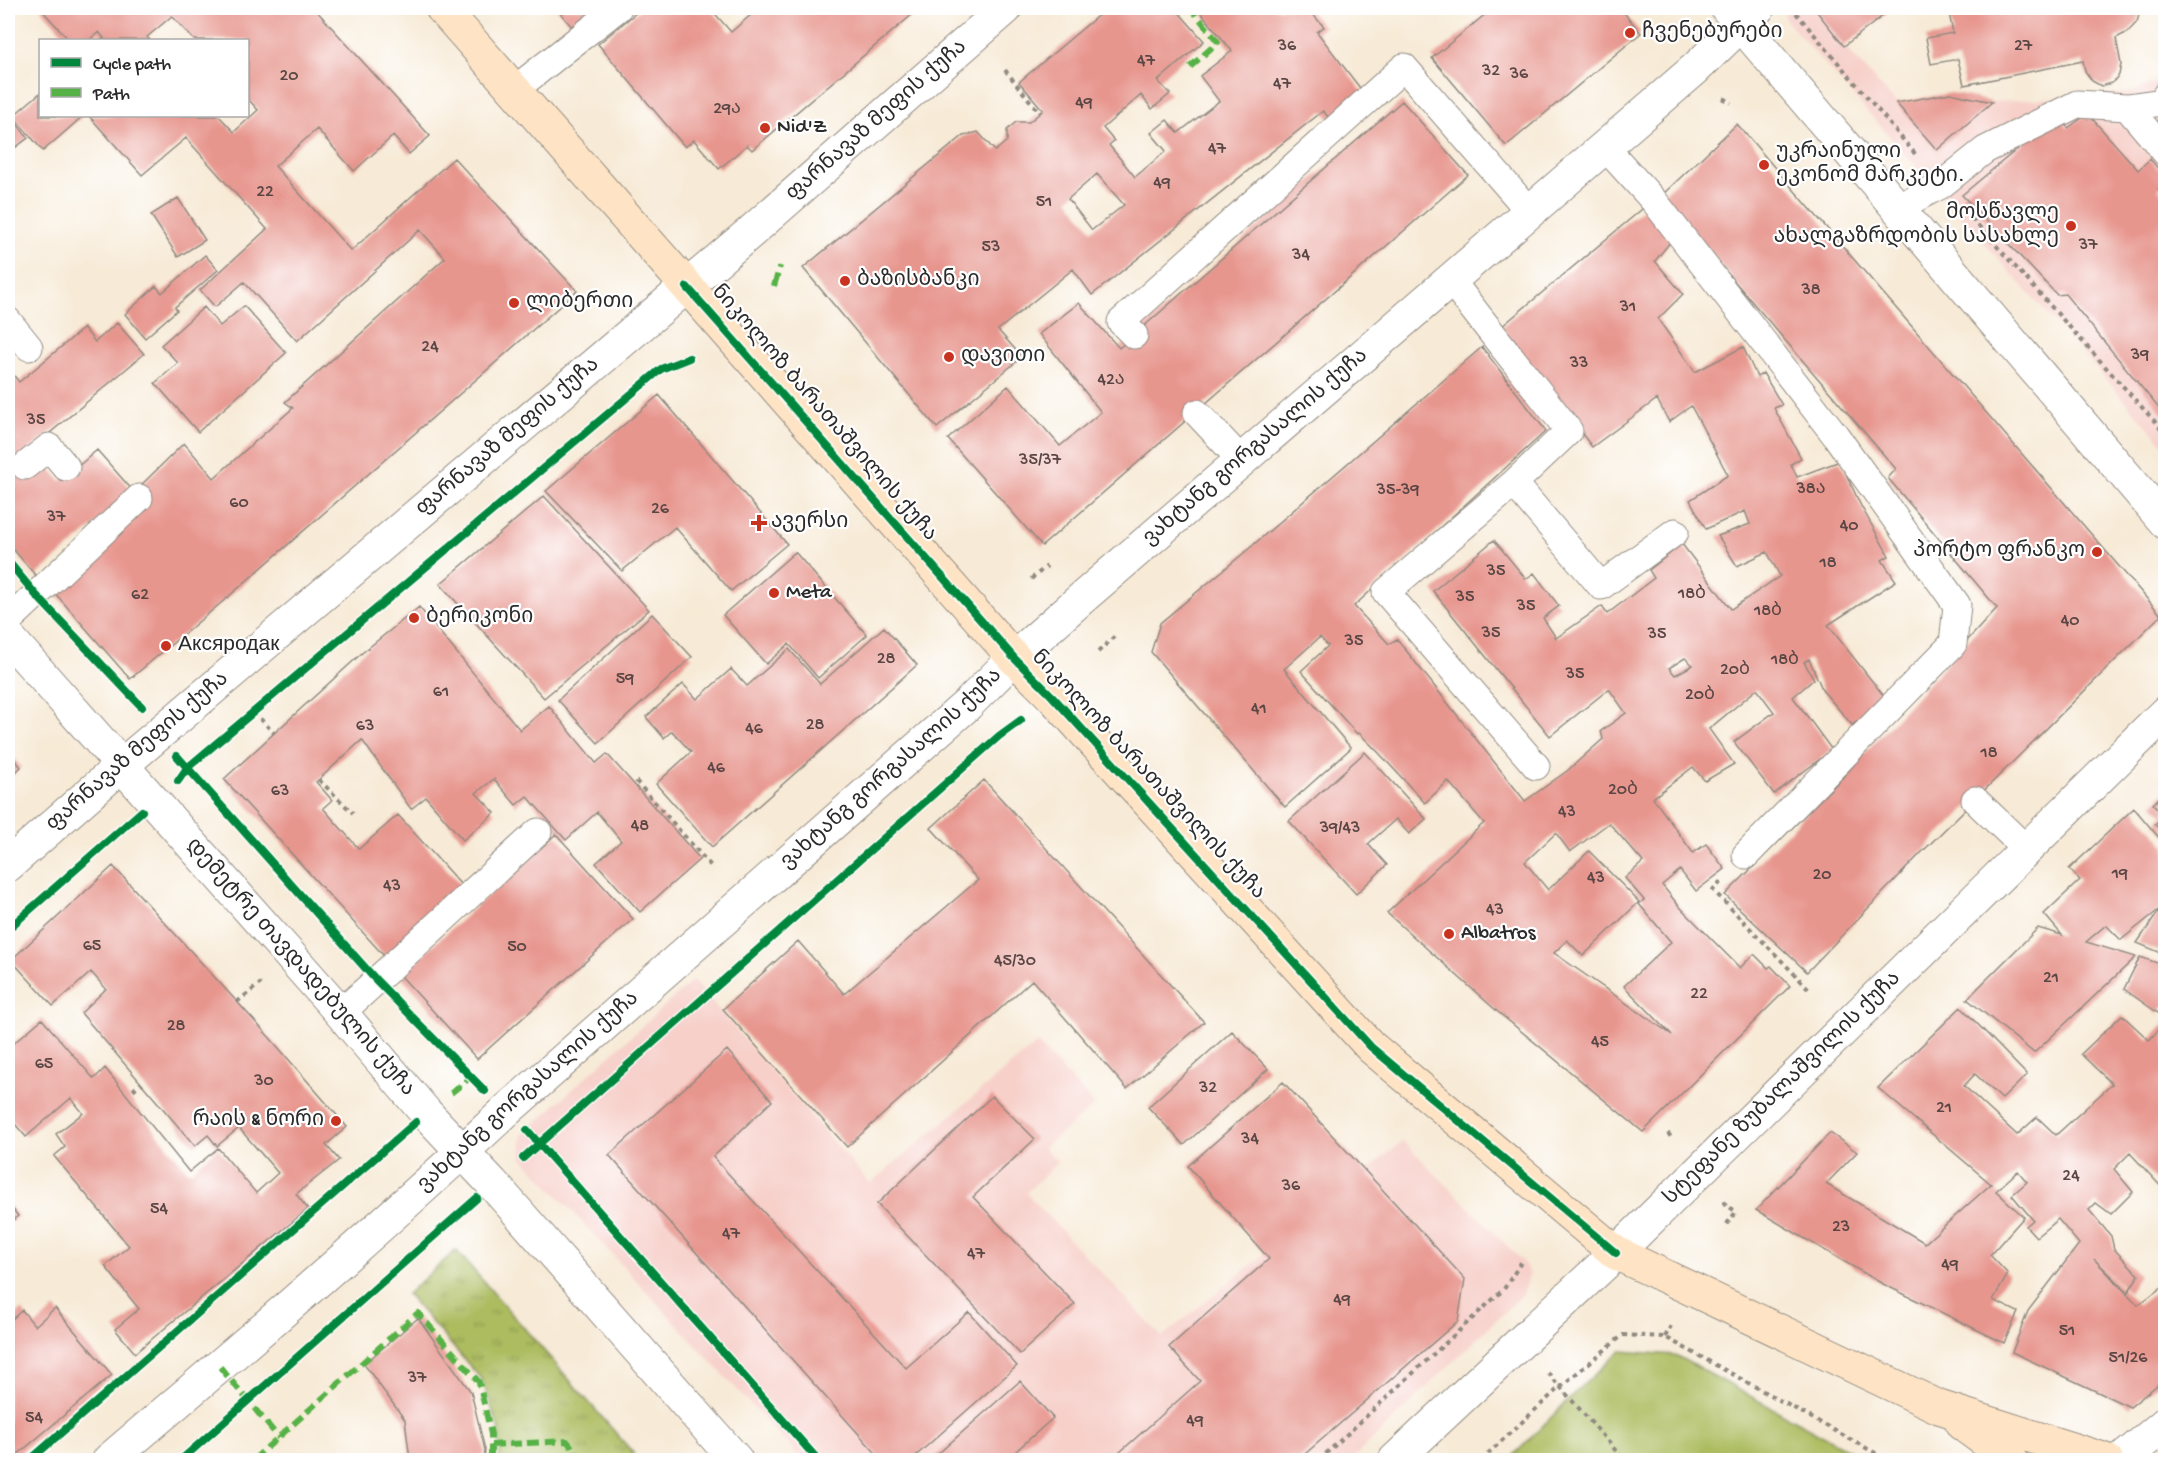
<svg xmlns="http://www.w3.org/2000/svg" width="2173" height="1468" viewBox="0 0 2173 1468" font-family="'Gochi Hand','Noto Sans Georgian',sans-serif">
  <defs>
    <pattern id="grass-tufts" width="24" height="20" patternUnits="userSpaceOnUse" patternTransform="scale(1.5)"><rect width="24" height="20" fill="#acbc5f"/><path d="M3 7l-1-3M5 7V3M7 7l1-3M15 17l-1-3M17 17v-4M19 17l1-3" fill="none" stroke="#8c994f"/></pattern>
  </defs>
  <rect width="100%" height="100%" fill="#fff"/>
  <filter id="ink" filterUnits="userSpaceOnUse"><feTurbulence type="fractalNoise" baseFrequency=".0167" numOctaves="2"/><feDisplacementMap in="SourceGraphic" scale="12" xChannelSelector="R" yChannelSelector="G"/><feConvolveMatrix kernelMatrix="1 2 1 2 8 2 1 2 1" color-interpolation-filters="sRGB"/></filter>
  <filter id="wash" filterUnits="userSpaceOnUse"><feTurbulence type="fractalNoise" baseFrequency=".008" numOctaves="4" result="noise"/><feDisplacementMap in="SourceGraphic" scale="24" xChannelSelector="R" yChannelSelector="G"/><feGaussianBlur stdDeviation="1.35" result="paint"/><feColorMatrix in="noise" values="0 0 0 0 0 0 0 0 0 0 0 0 0 0 0 0 0 1.4 0 .05"/><feComposite in="paint" operator="in"/></filter>
  <g filter="url(#wash)">
    <rect width="100%" height="100%" fill="#f7ead6"/>
    <path fill="#f7d0ca" d="M1784 8H1893L1844 46 1896 103 1950 93 1992 102 2129 93 2162 80 2165 40V446L1785 19Z
      M693 980 870 1184 1037 1043 1095 1105 1043 1148 1058 1162 1026 1193 1162 1337 1403 1141 1522 1261 1530 1274 1521 1296 1351 1460H802L523 1158 521 1136Z"/>
    <path fill="url(#grass-tufts)" stroke="#6c7445" stroke-width="1.5" d="M456 1250 634 1454 626 1460H499L500 1432 482 1380 407 1294Z"/>
    <path fill="#acbc5f" stroke="#6c7445" stroke-width="1.5" d="M1620 1351 1675 1355 1867 1460H1509L1579 1389Z"/>
    <g id="blocks">
      <path fill="#e7968e" fill-rule="evenodd" d="M40 8H314L430 136 409 154 393 136 354 171 317 129 275 166 351 251 454 158 577 291 227 598 130 679 54 592 134 492 184 443 214 478 293 408 285 402 445 258 420 230 297 341 244 282 215 307 200 290 267 229 186 138 142 175 89 116H219L234 132 258 110 248 99V40H194L172 16 147 37 150 40H101L104 38 99 32 89 40H69Z
        M556 8H609L577 33Z
        M642 8H710L731 32 759 8H920L752 150 747 145 719 169 694 140 685 147 598 44Z
        M1107 8H1175L1204 41 1158 81 1170 94 1152 109 1141 95 1103 128 1114 141 1109 145 1135 177 1166 151 1151 133 1167 120 1178 133 1219 101 1200 76 1232 51 1197 8H1307L1324 27 1317 32 1363 92 1330 119 1323 111 1092 295 1073 269 998 330 1022 357 937 428 803 268 963 136 978 132 995 151 1007 141V130L1016 122H1029L1040 113 1043 110 1019 82ZM1097 174 1124 205 1092 230 1068 199Z
        M1493 8H1620L1641 33 1506 146 1432 58Z
        M1814 8H1893L1844 46Z
        M1948 8H2141L2137 22 2128 32 2116 38 2121 64 2119 75 2112 83 2101 86 2092 81 2085 71 2083 61 1964 85 1958 59 1931 64 1926 38 1953 33Z
        M40 93V116H83L43 151 13 116Z
        M1950 93 1992 102 1937 150 1896 103Z
        M1402 101 1468 175 1042 546 948 439 1008 386 1060 446 1101 412 1039 334 1079 303 1119 348Z
        M8 112 28 138 8 153Z
        M2088 114 2138 170 2150 159 2166 178V182L2158 189 2166 198V417L2065 294 2057 295 1962 195 2058 115 2068 128Z
        M1737 124 2161 615 1919 855 1807 972 1725 895 1842 778 1997 608 1888 478 1896 469 1661 196Z
        M178 198 205 240 178 257 151 215Z
        M1647 205 1671 241 1655 261 1683 294 1658 319 1695 372 1743 347 1757 377 1763 373 1782 405 1774 408 1801 458 1791 464 1797 477 1840 461 1861 506 1889 556 1882 560 1896 581 1828 625 1887 700 1852 725 1823 691 1809 659 1804 662 1814 679 1793 697 1832 750 1774 794 1734 742 1774 712 1757 689 1709 729 1734 764 1705 781 1693 767 1653 798 1693 853 1706 844 1725 869 1696 891 1680 870 1662 885 1679 906 1740 968 1754 954 1768 968 1771 966 1790 986 1643 1132 1498 1012 1387 913 1484 823 1448 781 1425 803 1379 753 1359 733 1357 734 1301 671 1328 646 1320 637 1284 669 1351 748 1285 807 1151 652 1160 623 1245 552 1482 347 1546 431 1354 606 1389 644 1397 639 1525 801 1567 771 1603 739 1601 731 1626 713 1609 689 1550 736 1433 591 1494 540 1526 579 1534 573 1559 606 1543 618 1556 638 1602 606 1607 614 1654 578 1649 570 1682 544 1731 609 1780 576 1767 552 1737 566 1718 536 1750 524 1745 511 1706 529 1690 500 1728 475 1691 406 1669 422 1657 399 1592 447 1501 327ZM1685 658 1693 665 1675 675 1669 668ZM1609 823 1643 862 1625 878 1644 900 1639 904 1671 942 1624 986 1672 1035 1554 953 1567 940 1583 956 1639 902 1589 851 1548 890 1525 862 1556 833 1570 852Z
        M205 255 218 270 175 307 177 310 145 338 125 314 156 286 162 293Z
        M244 306 286 353 198 432 155 383 178 363 161 345 204 307 220 326Z
        M117 323 144 354 19 459 44 461 61 481 97 450 134 492 36 576 8 543V368L19 382 84 328 95 342Z
        M659 395 787 544 731 591 675 527 622 571 546 491Z
        M544 496 649 610 544 698 440 584Z
        M795 552 867 635 818 678 789 644 766 664 723 615Z
        M419 607 520 730 549 706 596 763 607 754 700 859 640 912 596 863 621 841 597 812 566 840 527 796 516 805 494 779 476 793 495 813 463 840 426 797 411 809 362 740 316 782 332 800 323 808 359 849 398 815 463 887 385 957 224 779 362 653Z
        M652 614 692 657 598 743 558 700Z
        M884 627 917 665 712 847 656 784 691 752 672 731 664 738 646 717 683 684 697 699 731 669 747 686 789 649 820 684Z
        M8 752 21 767 8 780Z
        M1365 752 1426 819 1409 834 1396 819 1368 844 1387 865 1356 894 1289 821Z
        M984 780 1204 1022 1127 1089 1032 980 847 1147 723 1009 798 941 844 994 978 880 931 828Z
        M2166 791V835L2155 824 2164 815 2153 804Z
        M2134 808 2166 846V955L2137 943 2161 908 2121 940 2106 925 2086 942 2136 957 2034 1053 1967 999 2038 928 2062 935 2044 914 2080 880 2069 869Z
        M556 834 633 919 477 1059 400 975Z
        M113 866 271 1039 347 1127 326 1145 339 1160 296 1194 308 1209 135 1353 115 1329 139 1309 105 1266 129 1246 54 1156 65 1147 56 1134 83 1113 71 1098 26 1137 8 1116V1048L42 1019 94 1079 105 1068 189 1172 218 1148 256 1193 278 1173 239 1128 217 1146 208 1135 195 1146 81 1013 106 989 91 972 53 1006 11 960Z
        M2140 957 2166 966V1009L2163 1007 2158 1013 2124 989Z
        M1961 1007 2027 1075 2002 1099 1975 1074 1964 1086 2017 1135 2037 1117 2056 1135 2112 1084 2081 1054 2122 1015 2149 1040 2166 1023V1192L2130 1153 2114 1169 2133 1192 2111 1214 2096 1203 2089 1210 2111 1236 2114 1249 2139 1275 2128 1292 2094 1259 2138 1305 2166 1284V1378L2130 1407 2012 1352 2028 1311 2079 1244 2058 1219 2036 1237 2026 1226 2033 1220 2012 1195 2027 1182 2018 1171 1996 1191 2024 1217 1990 1255 2008 1274 1993 1300 2018 1312 2004 1343 1881 1283 1756 1210 1830 1133 1857 1152 1826 1184 1925 1243 1991 1184 1878 1088Z
        M1232 1031 1268 1069 1184 1145 1148 1107Z
        M727 1050 772 1101 713 1157 906 1368 969 1312 1017 1366 911 1460H882L609 1155Z
        M1283 1082 1465 1279 1458 1321 1298 1460H1111L1200 1381 1169 1347 1269 1259 1188 1166Z
        M992 1096 1035 1139 973 1197 1075 1304 1020 1354 877 1204Z
        M8 1203 18 1216 8 1225Z
        M55 1308 112 1375 11 1460H8V1323L22 1310 35 1326Z
        M418 1318 471 1392 485 1450 484 1460H410L405 1420 364 1364Z
        M1020 1381 1053 1418 1006 1460H931Z"/>
    </g>
  </g>
  <g filter="url(#ink)">
    <use href="#blocks" fill-opacity="0" stroke="#918a80" stroke-width="1.5"/>
    <g fill="none" stroke-linecap="round" stroke-linejoin="round">
      <defs>
        <path id="lane" d="M514 90 618 8
          M2127 107 2166 153
          M1605 147 1655 202 1836 436 1957 605 1953 644 1746 855
          M1897 208 1941 185 1985 150 2077 104 2127 107 2163 102 2166 95
          M1451 280C1489 331 1530 380 1569 431L1514 483 1601 586 1675 532
          M8 321 29 347
          M1134 335 1121 322 1404 67 1530 212
          M1197 413 1242 461
          M25 466 49 447 66 467
          M1514 483 1386 592 1536 766
          M8 621 139 498
          M1975 800 2026 849
          M341 1013 538 832"/>
        <g id="street">
          <path d="M1727 8 2166 523"/>
          <path id="s1" d="M8 637 341 1013 426 1113 492 1183 736 1460"/>
          <path id="s2" d="M8 865 121 766 752 231 1006 8"/>
          <path id="s3" d="M109 1460C244 1346 378 1231 507 1110L968 704 1014 658 1082 598 1695 69 1758 8"/>
          <path id="s4" d="M1395 1460 1616 1253 2166 712"/>
          <path d="M2122 1460 2166 1423"/>
        </g>
        <path id="secondary" d="M442 8 1014 658 1052 696 1371 1047 1616 1253 1939 1407 2106 1460
          M1962 1424 2011 1460"/>
      </defs>
      <use href="#lane" stroke="#918a80" stroke-width="29"/>
      <use href="#street" stroke="#918a80" stroke-width="35"/>
      <use href="#secondary" stroke="#918a80" stroke-width="35"/>
      <path stroke="#918a80" stroke-width="4" stroke-dasharray="4.5 4.5" stroke-linecap="butt" d="M1094 8 1099 14
        M1796 13 1917 156
        M1669 25 1664 31 1670 38
        M1005 70 1040 113
        M1723 98 1731 103
        M1966 212 2166 434
        M1031 579 1047 566
        M1098 652 1115 636
        M254 712 274 733
        M319 780 353 813
        M636 781 711 866
        M1721 882 1713 890 1809 989
        M237 1002 261 983
        M133 1090 141 1083
        M1668 1133 1673 1140
        M1723 1202 1736 1212 1726 1225
        M1665 1337 1671 1326
        M1548 1373 1624 1460
        M1319 1460 1504 1289 1522 1261
        M1481 1460 1560 1387 1623 1335 1665 1337 1888 1460"/>
      <use href="#lane" stroke="#fff" stroke-width="27"/>
      <use href="#street" stroke="#fff" stroke-width="33"/>
      <use href="#secondary" stroke="#fee4c5" stroke-width="33"/>
      <path stroke="#56b246" stroke-width="6" stroke-dasharray="12 6" stroke-linecap="butt" d="M1190 67 1218 42 1191 8
        M774 286 780 266
        M451 1093 471 1077
        M220 1367 279 1438
        M491 1445 567 1441 582 1460
        M253 1460 418 1313 479 1382 491 1434V1460"/>
      <defs>
        <path id="cycleway" d="M687 287 1014 658 1052 696 1371 1047 1616 1253
          M8 561 36 595 142 707
          M177 756 376 980 485 1091
          M178 781 187 768 661 369 689 358
          M8 929 142 811
          M527 1130 818 1460
          M523 1158 999 736 1021 720
          M30 1460 416 1122
          M181 1460 477 1198"/>
      </defs>
      <use href="#cycleway" stroke="#fff" stroke-width="11"/>
      <use href="#cycleway" stroke="#00873e" stroke-width="8"/>
    </g>
  </g>
  <g fill="#c8321e" stroke="#fff" stroke-width="2">
    <circle cx="1630" cy="33" r="6"/>
    <circle cx="765" cy="128" r="6"/>
    <circle cx="1764" cy="165" r="6"/>
    <circle cx="2071" cy="226" r="6"/>
    <circle cx="845" cy="281" r="6"/>
    <circle cx="514" cy="303" r="6"/>
    <circle cx="949" cy="357" r="6"/>
    <path d="M756 514h6v6h6v6h-6v6h-6v-6h-6v-6h6z"/>
    <circle cx="2097" cy="552" r="6"/>
    <circle cx="774" cy="593" r="6"/>
    <circle cx="414" cy="618" r="6"/>
    <circle cx="166" cy="646" r="6"/>
    <circle cx="1449" cy="934" r="6"/>
    <circle cx="336" cy="1121" r="6"/>
  </g>
  <g text-anchor="middle" dominant-baseline="central" stroke-width="4.5" stroke-linejoin="round" paint-order="stroke">
    <g font-size="18" fill="#5a4644">
      <text x="1287" y="46">36</text>
      <text x="2023" y="46">27</text>
      <text x="1146" y="61">47</text>
      <text x="1491" y="71">32</text>
      <text x="1519" y="74">36</text>
      <text x="289" y="76">20</text>
      <text x="1282" y="84">47</text>
      <text x="1084" y="103">49</text>
      <text x="727" y="109">29ა</text>
      <text x="1217" y="149">47</text>
      <text x="1162" y="183">49</text>
      <text x="265" y="192">22</text>
      <text x="1044" y="202">51</text>
      <text x="2088" y="245">37</text>
      <text x="991" y="247">53</text>
      <text x="1301" y="255">34</text>
      <text x="1811" y="290">38</text>
      <text x="1628" y="307">31</text>
      <text x="430" y="347">24</text>
      <text x="2140" y="355">39</text>
      <text x="1579" y="363">33</text>
      <text x="1111" y="380">42ა</text>
      <text x="36" y="420">35</text>
      <text x="1040" y="460">35/37</text>
      <text x="1811" y="489">38ა</text>
      <text x="1398" y="490">35-39</text>
      <text x="239" y="503">60</text>
      <text x="660" y="509">26</text>
      <text x="56" y="517">37</text>
      <text x="1849" y="526">40</text>
      <text x="1828" y="563">18</text>
      <text x="1496" y="571">35</text>
      <text x="1692" y="594">18ბ</text>
      <text x="140" y="595">62</text>
      <text x="1465" y="597">35</text>
      <text x="1526" y="606">35</text>
      <text x="1768" y="611">18ბ</text>
      <text x="2070" y="621">40</text>
      <text x="1491" y="633">35</text>
      <text x="1657" y="634">35</text>
      <text x="1354" y="641">35</text>
      <text x="886" y="659">28</text>
      <text x="1785" y="660">18ბ</text>
      <text x="1735" y="670">20ბ</text>
      <text x="1575" y="674">35</text>
      <text x="625" y="679">59</text>
      <text x="441" y="692">61</text>
      <text x="1700" y="695">20ბ</text>
      <text x="1259" y="709">41</text>
      <text x="815" y="725">28</text>
      <text x="365" y="726">63</text>
      <text x="754" y="729">46</text>
      <text x="1989" y="753">18</text>
      <text x="716" y="768">46</text>
      <text x="1623" y="790">20ბ</text>
      <text x="280" y="791">63</text>
      <text x="1567" y="812">43</text>
      <text x="640" y="826">48</text>
      <text x="1340" y="828">39/43</text>
      <text x="2120" y="874">19</text>
      <text x="1822" y="875">20</text>
      <text x="1596" y="878">43</text>
      <text x="392" y="886">43</text>
      <text x="1495" y="910">43</text>
      <text x="92" y="946">65</text>
      <text x="517" y="947">50</text>
      <text x="1015" y="961">45/30</text>
      <text x="2051" y="978">21</text>
      <text x="1699" y="994">22</text>
      <text x="176" y="1026">28</text>
      <text x="1600" y="1042">45</text>
      <text x="44" y="1064">65</text>
      <text x="264" y="1081">30</text>
      <text x="1208" y="1088">32</text>
      <text x="1944" y="1108">21</text>
      <text x="1250" y="1139">34</text>
      <text x="2071" y="1176">24</text>
      <text x="1291" y="1186">36</text>
      <text x="159" y="1209">54</text>
      <text x="1841" y="1227">23</text>
      <text x="731" y="1234">47</text>
      <text x="976" y="1254">47</text>
      <text x="1950" y="1265">49</text>
      <text x="1342" y="1300">49</text>
      <text x="2067" y="1331">51</text>
      <text x="2128" y="1358">51/26</text>
      <text x="417" y="1378">37</text>
      <text x="34" y="1418">54</text>
      <text x="1195" y="1421">49</text>
    </g>
    <g font-size="21" fill="#2b2b2b" stroke="#fff" text-anchor="start">
      <text x="1642" y="33">ჩვენებურები</text>
      <text x="777" y="128">Nid'Z</text>
      <text x="1776" y="153">უკრაინული<tspan x="1776" dy="24">ეკონომ მარკეტი.</tspan></text>
      <text x="2059" y="214" text-anchor="end">მოსწავლე<tspan x="2059" dy="24">ახალგაზრდობის სასახლე</tspan></text>
      <text x="857" y="281">ბაზისბანკი</text>
      <text x="526" y="303">ლიბერთი</text>
      <text x="961" y="357">დავითი</text>
      <text x="771" y="523">ავერსი</text>
      <text x="2085" y="552" text-anchor="end">პორტო ფრანკო</text>
      <text x="786" y="593">Meta</text>
      <text x="426" y="618">ბერიკონი</text>
      <text x="178" y="646">Аксяродак</text>
      <text x="1461" y="934">Albatros</text>
      <text x="324" y="1121" text-anchor="end">რაის &amp; ნორი</text>
    </g>
    <g font-size="21" fill="#2b2b2b" stroke="#fff">
      <text stroke="none"><textPath href="#s2" startOffset="1144">ფარნავაზ მეფის ქუჩა</textPath></text>
      <text transform="translate(823 414) rotate(49)">ნიკოლოზ ბარათაშვილის ქუჩა</text>
      <text stroke="none"><textPath href="#s2" startOffset="658">ფარნავაზ მეფის ქუჩა</textPath></text>
      <text stroke="none"><textPath href="#s3" startOffset="1530">ვახტანგ გორგასალის ქუჩა</textPath></text>
      <text stroke="none"><textPath href="#s2" startOffset="172">ფარნავაზ მეფის ქუჩა</textPath></text>
      <text stroke="none"><textPath href="#s3" startOffset="1044">ვახტანგ გორგასალის ქუჩა</textPath></text>
      <text transform="translate(1147 776) rotate(47)">ნიკოლოზ ბარათაშვილის ქუჩა</text>
      <text stroke="none"><textPath href="#s1" startOffset="441">დემეტრე თავდადებულის ქუჩა</textPath></text>
      <text stroke="none"><textPath href="#s4" startOffset="537">სტეფანე ზუბალაშვილის ქუჩა</textPath></text>
      <text stroke="none"><textPath href="#s3" startOffset="558">ვახტანგ გორგასალის ქუჩა</textPath></text>
    </g>
  </g>
  <rect width="2173" height="1468" fill="none" stroke="#fff" stroke-width="30"/>
  <rect x="39" y="39" width="210" height="78" fill="#ffffff" stroke="#aaaaaa" stroke-width="1.5"/>
  <rect x="51" y="58" width="30" height="9" fill="#00873e" stroke="#aaaaaa" stroke-width="1.5"/>
  <text x="93" y="69" font-size="18" fill="#2b2b2b">Cycle path</text>
  <rect x="51" y="88" width="30" height="9" fill="#56b246" stroke="#aaaaaa" stroke-width="1.5"/>
  <text x="93" y="99" font-size="18" fill="#2b2b2b">Path</text>
</svg>
